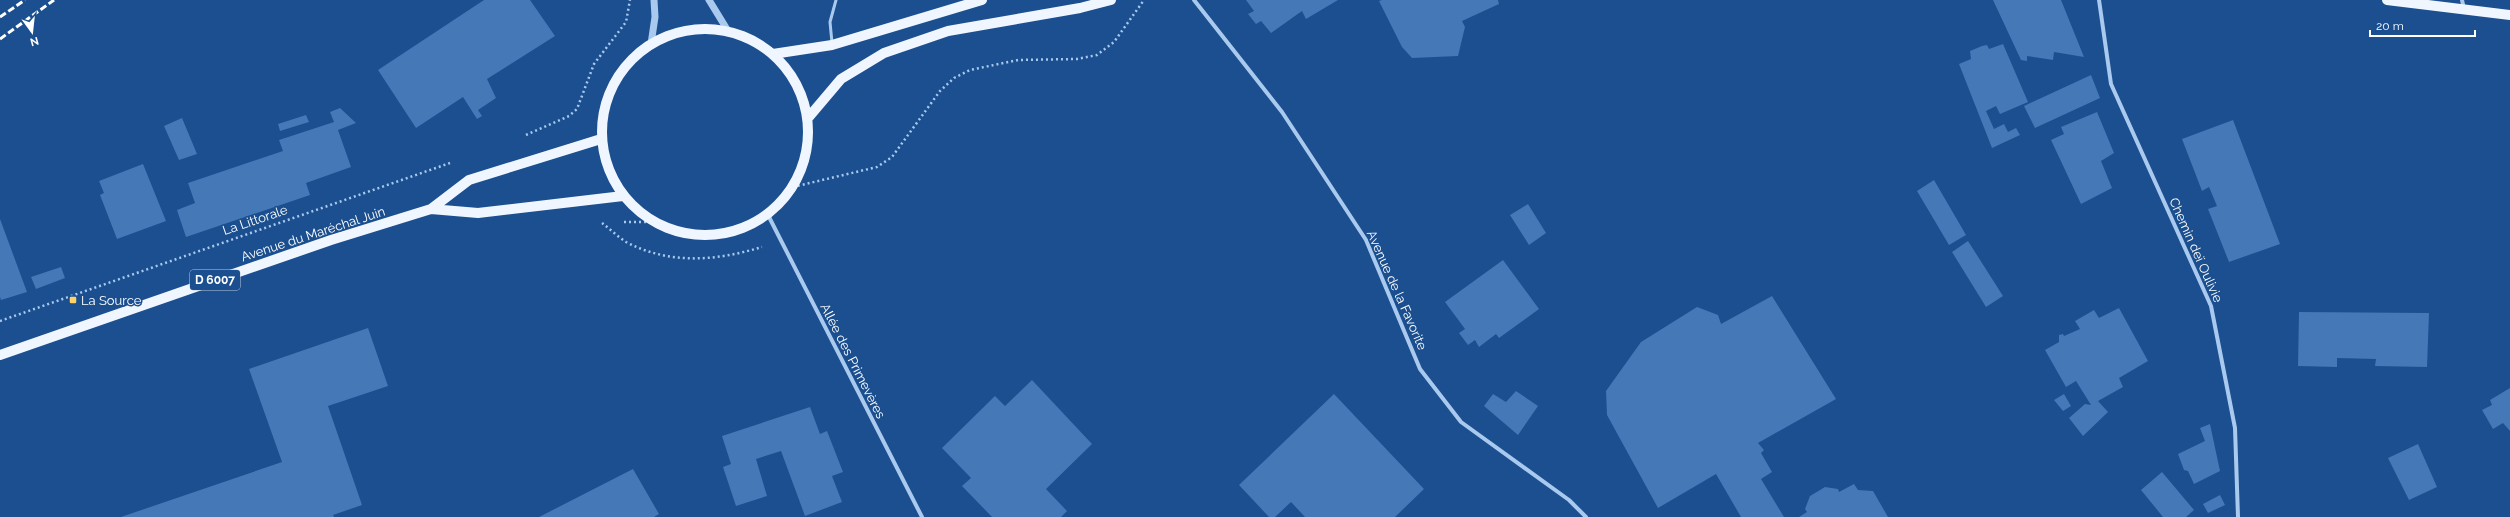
<svg xmlns="http://www.w3.org/2000/svg" width="2510" height="517" viewBox="0 0 2510 517" font-family="Raleway,sans-serif">
  <rect width="100%" height="100%" fill="#1b4f8f"/>
  <path fill="#4478b7" d="M484 0H530L555 36 487 79 496 98 478 110 482 116 477 119 463 97 416 128 378 70Z
    M1246 0H1338L1306 19 1302 11 1271 33 1261 21 1256 24 1248 14 1254 11Z
    M1382 0H1498L1499 4 1462 21 1465 27 1458 56 1412 58 1402 47 1379 1Z
    M1993 0H2061L2084 57 2054 52 2053 60 2027 56V61L2021 60Z
    M2003 44 2028 102 2000 114 1996 106 1986 111 1994 129 2004 124 2008 132 2016 128 2020 135 1992 148 1959 64 1971 59 1970 51 1982 46 1987 45 1989 49Z
    M2091 75 2100 98 2035 128 2024 106Z
    M340 108 356 123 338 130 351 167 306 183 310 195 186 237 177 210 195 203 188 183 283 151 279 140 334 122 330 112Z
    M2097 112 2114 153 2101 161 2112 188 2081 204 2051 140 2064 134 2061 127Z
    M306 115 309 122 280 131 278 124Z
    M182 118 197 154 179 160 164 126Z
    M2233 120 2280 244 2229 262 2208 209 2217 206 2209 187 2202 191 2182 139Z
    M143 164 166 221 117 239 100 195 104 193 99 181Z
    M1934 180 1966 235 1949 245 1917 191Z
    M1528 204 1546 233 1529 245 1510 215Z
    M0 219 27 292 1 300 0 297Z
    M1968 241 2003 296 1986 307 1952 252Z
    M1503 260 1539 309 1499 338 1496 334 1479 347 1475 340 1468 345 1459 333 1465 329 1445 302Z
    M61 267 65 278 36 289 31 277Z
    M1772 296 1836 399 1758 443 1764 450 1761 453 1772 472 1761 479 1784 517H1741L1716 474 1658 508 1607 415 1606 391 1641 342 1697 307 1718 315 1721 324Z
    M2119 308 2148 361 2119 378 2123 387 2098 401 2108 412 2083 436 2069 418 2085 404 2091 405 2076 381 2066 387 2045 350 2059 342V335L2063 334 2064 336 2080 329 2075 321 2094 310 2099 318Z
    M2299 312 2429 313 2427 367 2375 366 2376 359 2337 358V367L2298 366Z
    M368 328 388 386 328 406 362 505 333 515 334 517H121L282 462 249 369Z
    M1032 380 1092 444 1046 489 1067 511 1061 517H992L962 486 971 478 942 448 995 396 1005 406Z
    M2510 388V431L2503 423 2493 429 2482 410 2492 405 2490 400Z
    M1516 391 1538 406 1518 435 1484 406 1493 394 1506 402Z
    M1334 394 1424 489 1395 517H1305L1291 502 1275 517H1269L1239 485Z
    M2064 394 2071 406 2063 411 2054 400Z
    M810 407 820 434 827 431 843 472 832 476 842 502 805 516 781 451 756 459 767 496 736 506 723 467 731 464 722 436Z
    M2210 424 2220 471 2194 484 2188 471 2184 470 2178 454 2205 441 2200 428Z
    M2418 444 2437 487 2409 500 2388 458Z
    M633 469 659 514 654 517H539Z
    M2162 472 2194 510 2186 517H2163L2141 490Z
    M1854 484 1858 490 1873 491 1888 517H1799L1807 512 1805 509 1810 496 1825 487 1838 489 1839 492Z
    M2220 495 2225 505 2208 513 2203 504Z"/>
  <g fill="none" stroke-linecap="round" stroke-linejoin="round">
    <path stroke="#a9c9ee" stroke-width="2.5" stroke-dasharray="2 3" stroke-linecap="butt" d="M526 135 569 116 577 109 594 64 626 22 630 0
      M793 187 877 167 892 157 940 91 954 78 970 70 1018 60 1077 59 1097 55 1114 42 1144 0
      M624 222H654
      M602 223C610 229 618 237 626 242 670 265 716 261 762 247
      M0 321 450 163"/>
    <path stroke="#a9c9ee" stroke-width="3" d="M832 43 830 22 836 0"/>
    <path stroke="#a9c9ee" stroke-width="4" d="M1194 0 1282 112 1366 240 1420 369 1461 422 1569 500 1586 517
      M2099 0 2111 84 2211 306 2235 428 2238 517
      M2462 0 2464 9
      M768 215 922 517"/>
    <path stroke="#a9c9ee" stroke-width="7" d="M709 0 728 31
      M651 44 655 17 654 0"/>
    <path stroke="#f0f6ff" stroke-width="10" d="M2387 0 2510 15
      M602 132a103 103 0 1 1 206 0a103 103 0 1 1-206 0Z
      M773 54 832 45 982 0
      M808 118 841 79 884 53 948 31 1080 8 1111 0
      M431 209 478 213 623 196
      M0 355 331 240 431 209 469 180 601 139"/>
    <path stroke="#fff" stroke-width="3" stroke-dasharray="7 3" stroke-linecap="butt" d="M0 17 25 0
      M0 39 54 0"/>
  </g>
  <rect fill="#ffd166" stroke="#1b4f8f" stroke-width="1.5" x="69" y="296" width="8" height="8" rx="2"/>
  <g text-anchor="middle" dominant-baseline="central" stroke-width="3" stroke-linejoin="round" paint-order="stroke">
    <rect fill="#1b4f8f" stroke="#bbcadd" stroke-width="1" x="190" y="270" width="50" height="20" rx="3"/>
    <g font-size="12" font-weight="bold" fill="#fff">
      <text x="215" y="280">D 6007</text>
    </g>
    <g font-size="13" fill="#fff" stroke="#1b4f8f">
      <text transform="translate(255 220) rotate(-19)">La Littorale</text>
      <text transform="translate(313 234) rotate(-18)">Avenue du Maréchal Juin</text>
      <text transform="translate(2196 250) rotate(66)">Chemin deï Oulivie</text>
      <text transform="translate(1397 290) rotate(66)">Avenue de la Favorite</text>
      <text transform="translate(853 361) rotate(63)">Allée des Primevères</text>
    </g>
    <g font-size="13" fill="#fff" stroke="#1b4f8f" text-anchor="start">
      <text x="81" y="300">La Source</text>
    </g>
  </g>
  <g transform="translate(32 32) rotate(165)" stroke="#1b4f8f" stroke-width="3" paint-order="stroke">
  <path d="M0-3L7 15L0 10L-7 15Z" fill="#ffffff"/>
  <text y="-6" font-size="11" font-weight="bold" text-anchor="middle" fill="#ffffff">N</text>
  </g>
  <path d="M2370 30v6h105v-6" fill="none" stroke="#ffffff" stroke-width="2"/>
  <text x="2376" y="30" font-size="12" fill="#ffffff" stroke="#1b4f8f" stroke-width="3" paint-order="stroke">20 m</text>
</svg>
